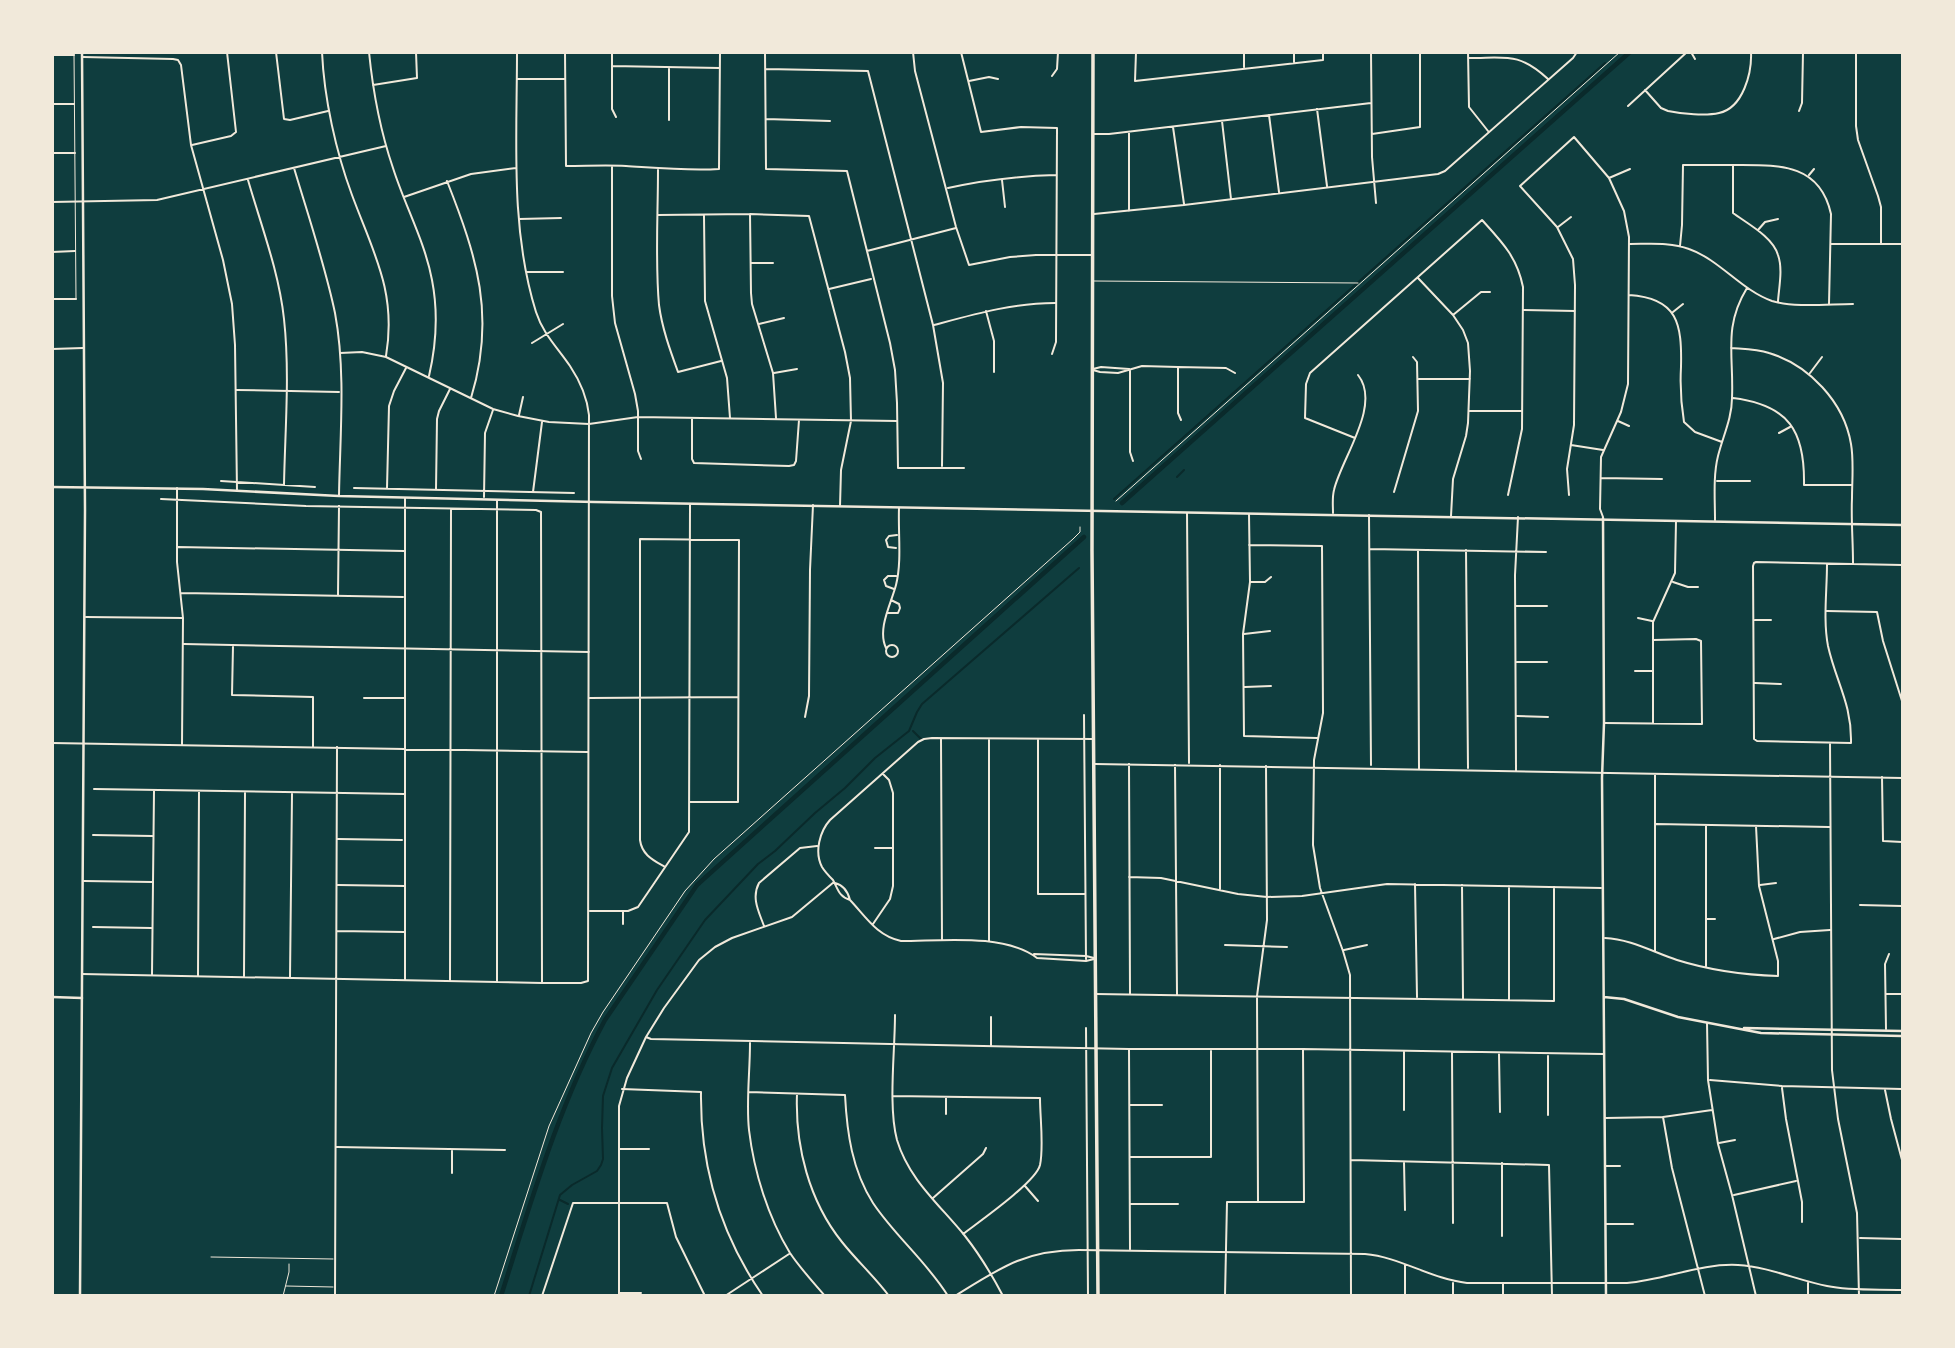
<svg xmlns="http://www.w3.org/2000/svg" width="1955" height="1348" viewBox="0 0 1955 1348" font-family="Montserrat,sans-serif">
  <rect width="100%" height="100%" fill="#0f3d3e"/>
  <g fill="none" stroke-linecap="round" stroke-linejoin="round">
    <path stroke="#0a2a2b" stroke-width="2" d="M1177 477 1184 470
      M1114 499 1605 63
      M913 731 921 739
      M560 1200 568 1204
      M529 1296 560 1195 572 1185 597 1171 601 1165 603 1159 602 1128 603 1096 612 1068 657 990 705 920 758 864 775 851 815 813 845 788 875 758 909 731 917 712 922 704 1079 568"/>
    <path stroke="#0a2a2b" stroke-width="4.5" d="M1122 503 1630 52
      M501 1296C531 1202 558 1107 605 1020L697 885 1084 537"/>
    <path stroke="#f1e9da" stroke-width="1" d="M74 52 76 299
      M1093 281 1358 283
      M1116 501 1620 52
      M211 1257 333 1259
      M286 1286 333 1287
      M283 1296 289 1272V1264
      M494 1296 549 1126 591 1033 603 1012 685 891 714 859 1073 539 1080 532V527"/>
    <path stroke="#f1e9da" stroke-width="2" d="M276 52 284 119 290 120 328 111
      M322 52C324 98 336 152 352 195 373 252 397 292 386 356
      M369 52C373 92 380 130 393 168 405 206 425 242 432 280 438 311 436 346 429 376
      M565 52 566 166C586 166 607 165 626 166 657 168 688 171 719 169L720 52
      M612 52V109L616 117
      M765 52 766 169 847 171 890 343 895 370 897 403 898 468H964
      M913 52 915 71 956 227 969 265 1010 257 1036 255H1092
      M961 52 981 132 1021 127 1057 128 1056 342 1052 354
      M1136 52 1135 81 1323 60V52
      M1371 52 1372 157 1376 203
      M1468 52 1469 107 1488 131
      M1691 52 1695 59
      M1856 52V126L1858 140 1878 196 1881 207V244
      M52 55H74
      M83 57 173 59 178 60 181 65 191 145 223 260 232 304 235 345 237 491
      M1469 58C1506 58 1519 52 1548 79
      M1294 62V52
      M612 66 719 68
      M1244 67V52
      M766 69 868 71 933 325 943 383 942 466
      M1052 76 1057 69 1058 52
      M518 79H565
      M969 81 989 77 998 79
      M373 85 417 78 416 52
      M1645 90 1661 108 1668 111C1682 114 1706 116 1719 113 1743 108 1752 73 1751 52
      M52 104H74
      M1628 106 1687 52
      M1317 109 1327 186
      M1799 111 1802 103 1803 52
      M1269 115 1279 192
      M766 119 830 121
      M669 120V68
      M1222 121 1231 199
      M1173 127 1184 204
      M1094 134H1109L1371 103
      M1372 134 1420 127V52
      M192 145 231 136 236 132 227 52
      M52 153H75
      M1733 166V213C1748 224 1773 237 1778 255 1783 269 1779 287 1778 301
      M612 167V296L615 323 635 394 638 411V451L641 459
      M294 168C308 215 325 265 335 313 346 372 340 435 339 495
      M658 170C658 215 655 261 659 305 662 328 670 350 678 372L721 361
      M1809 175 1814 169
      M1609 178 1630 169
      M248 180C261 225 279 272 284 319 290 374 285 430 284 485
      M1002 180 1005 207
      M447 181C477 257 496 316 471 398
      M948 188C984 180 1019 176 1056 175
      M404 197 471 174 516 168
      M52 202 157 200 386 146
      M1129 211V132
      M750 214 751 293 752 304 773 373 776 418
      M1094 214 1184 205 1438 174 1445 171 1573 58 1577 52
      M658 215 750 214 809 216 845 352 850 378 851 421 841 470 840 506
      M704 216 705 301 727 378 730 418
      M519 219 561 218
      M1558 227 1571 217
      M1758 230 1765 222 1778 219
      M1630 244C1650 244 1671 242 1689 249 1720 260 1741 290 1772 301 1795 308 1829 304 1853 304
      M1831 244H1902
      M1680 246 1682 225 1683 165C1702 165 1720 165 1739 165 1780 165 1820 164 1831 214L1829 304
      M867 251 956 228
      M52 252 75 251
      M751 263H773
      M527 272H563
      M1418 278 1453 315 1463 330 1468 343 1470 371 1468 423 1466 436 1453 479 1451 516
      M829 289 871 279
      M1629 295C1678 298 1682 324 1681 367 1680 385 1681 404 1684 422L1695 432 1722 442
      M52 299H76
      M1524 310 1575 311
      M986 311 994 341V372
      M1673 312 1683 304
      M1453 315 1481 292H1490
      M759 324 784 318
      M934 325C975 314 1013 303 1055 303
      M532 343 563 324
      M1731 348C1744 349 1757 349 1769 353 1809 365 1844 402 1851 444 1854 461 1852 481 1852 498 1851 520 1853 541 1853 563
      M52 349 83 348
      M340 353 362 352 386 357 493 409 518 416 549 422 589 424 638 417 897 421
      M1178 368V413L1181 420
      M1093 369 1101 367 1129 369
      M1093 370 1100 372 1118 373 1142 366 1178 367 1226 368 1235 373
      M1130 370V452L1133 461
      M774 373 797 369
      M1810 373 1822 357
      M1419 379H1470
      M237 390 339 392
      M1733 398C1789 405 1805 431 1804 485H1852
      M1470 411H1521
      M519 415 523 397
      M692 419V459L694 463 789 466 794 465 796 461 799 420
      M1618 421 1629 426
      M1779 433 1790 427
      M1355 438 1305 418 1306 384 1310 373 1482 220C1502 242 1517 257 1523 287L1522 429 1508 495
      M1571 445 1603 450
      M1601 478 1662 479
      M221 481 315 487
      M1717 481H1750
      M177 488V562L183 618 182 744
      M354 488 574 493
      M387 488 389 406 394 391 406 368
      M436 489 437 419 439 411 450 389
      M533 492 542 422
      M1394 492 1418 411 1417 362 1413 357
      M1569 495 1567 469 1574 425 1575 285 1573 259 1557 227 1520 186 1574 137 1609 178 1624 211 1629 237 1628 384 1621 412 1601 457 1600 509 1603 517
      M484 497 485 433 493 410
      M161 499 306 506 536 510 541 512 542 982
      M1187 513 1189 763
      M1333 513C1333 505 1332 498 1334 490 1341 459 1382 405 1358 375
      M1249 514 1250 582 1243 634 1244 736 1317 738
      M1369 515 1371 765
      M1715 520C1715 499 1713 476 1718 456 1723 436 1732 418 1732 398 1734 356 1723 327 1747 288
      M1249 545 1322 546 1323 713 1314 760 1313 845 1320 888 1343 951 1350 975 1351 1296
      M178 547 404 551
      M896 548 888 547 886 540 889 536 897 535
      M1370 549 1546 552
      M1418 550 1419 768
      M1466 550 1468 768
      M1827 564C1827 591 1823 620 1828 646 1836 682 1852 704 1851 743L1757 741 1754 739 1753 566 1754 563 1756 562 1902 565
      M1251 582H1265L1271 577
      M1673 582 1688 587H1698
      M894 589 886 586 884 580 888 576H896
      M181 593 403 597
      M338 595 339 506
      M1516 606H1547
      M1827 611 1877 612 1883 641 1902 701
      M888 613H898L900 608 899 604 891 600
      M86 617 182 618
      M1638 618 1652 621
      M1755 620H1771
      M1244 634 1270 631
      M184 644 589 652
      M886 651a6 6 0 1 1 12 0a6 6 0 1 1-12 0Z
      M233 646 232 695 313 697V746
      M886 648C877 629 891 604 896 585 902 561 898 533 899 508
      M1517 662H1547
      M1635 671H1652
      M1755 683 1781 684
      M1245 687 1271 686
      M364 698H404
      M590 698 738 697
      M1084 715 1086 959
      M1517 716 1548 717
      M805 717 809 696 810 570 813 505
      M1604 723 1702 724 1701 641 1696 639 1653 640
      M1653 723V622L1675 573 1676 521
      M941 739 942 940
      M1038 739V894H1084
      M52 743 587 752
      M1830 743 1832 1070 1838 1119 1857 1213 1859 1296
      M1095 764 1902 778
      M1129 764 1130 993
      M1175 765 1177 994
      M1220 765V889
      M1516 770 1515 575 1518 517
      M1655 774V951
      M1882 777 1883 841 1902 842
      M94 789 404 794
      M1656 824 1829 827
      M93 835 152 836
      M338 839 402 840
      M875 848H892
      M665 867C653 860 642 855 640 840V539L739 540 738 802H690
      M1129 877 1161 878 1238 894 1267 897 1302 896 1387 884 1601 888
      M84 881 152 882
      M835 883C843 885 848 892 850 900 866 917 877 936 901 941 941 941 1004 933 1037 958L1086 961 1094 959
      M1415 884 1417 997
      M338 885 405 886
      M1462 885 1463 998
      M1760 885 1776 883
      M1509 886V999
      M850 900C839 897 838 889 833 880 829 876 825 872 822 867 814 852 820 831 830 820L918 742 924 739 932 738 1093 739
      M1860 905 1902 906
      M590 911H628L638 907 689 832 690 505
      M623 911V924
      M1706 919H1715
      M873 924 890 899 893 886V793L889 780 883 774
      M764 926C759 912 751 898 759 883L800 848 817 846
      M93 927 151 928
      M337 931 404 932
      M1605 938C1630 939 1653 952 1677 960 1709 970 1744 975 1778 976V961L1759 886 1756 826
      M1774 939 1800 932 1830 930
      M989 940V740
      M1225 945 1287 947
      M1344 950 1367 945
      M1034 954 1086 956 1094 958
      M1706 966V825
      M82 974 542 983H581L588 981 589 415C587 397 580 381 570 366 558 348 543 334 536 312 510 229 517 139 517 52
      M152 974 154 791
      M198 975 199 792
      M244 976 245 793
      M290 977 292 794
      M405 979V498
      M450 980 451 510
      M497 981V500
      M1096 994 1554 1001V887
      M1886 994H1902
      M895 1015C895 1052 888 1106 897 1140 909 1180 940 1205 965 1236 980 1255 992 1275 1003 1296
      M1707 1023 1708 1080 1718 1144 1732 1195 1756 1296
      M1086 1028 1088 1296
      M1886 1029 1885 964 1889 954
      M646 1037 651 1039 1129 1049H1303L1603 1054
      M750 1043C750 1072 746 1102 749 1130 754 1172 768 1217 790 1253 800 1268 813 1282 825 1296
      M991 1045V1017
      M1129 1049 1130 1249
      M1452 1053 1453 1223
      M1499 1054 1500 1112
      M1548 1056V1115
      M1710 1080 1782 1086 1902 1089
      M1782 1088 1786 1119 1802 1202V1222
      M622 1089 701 1092C700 1166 720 1234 763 1296
      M1885 1090 1891 1119 1902 1160
      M749 1092 845 1095C847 1133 852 1170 873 1203 895 1236 927 1262 948 1296
      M797 1094C795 1146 809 1201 842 1242 857 1261 875 1277 889 1296
      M893 1096 1040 1098C1040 1118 1044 1146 1040 1165 1036 1182 980 1221 963 1234
      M1130 1105H1162
      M1404 1110V1051
      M946 1114V1097
      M1663 1117 1672 1168 1705 1296
      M1606 1118 1663 1117 1712 1110
      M1719 1143 1735 1140
      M337 1147 505 1150
      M620 1149H649
      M1131 1157H1211V1051
      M1351 1160 1549 1165 1552 1296
      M1404 1162 1405 1210
      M1502 1163V1236
      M1606 1166H1620
      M452 1173V1150
      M1025 1186 1038 1201
      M1734 1195 1796 1181
      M933 1198 983 1154 986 1148
      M1258 1202 1257 996 1267 920 1266 766
      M1131 1204H1178
      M1606 1224H1633
      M1860 1238 1902 1239
      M1405 1265V1296
      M1453 1283V1296
      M1503 1283V1296
      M1808 1283V1296
      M619 1293H641
      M335 1296 337 747
      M542 1296 573 1203H667L676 1237 705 1296
      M619 1296V1106L627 1078 646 1037 664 1008 699 960 715 947 732 938 792 917 834 882
      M725 1296 789 1254
      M955 1296C1000 1268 1025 1250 1079 1250L1365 1254C1400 1257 1431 1279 1467 1283H1627C1665 1280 1700 1263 1738 1265 1769 1267 1797 1280 1827 1286 1851 1291 1878 1289 1902 1290
      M1225 1296 1227 1202H1304L1303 1050"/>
    <path stroke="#f1e9da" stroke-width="2.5" d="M1603 518 1604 723 1602 778 1606 1296
      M52 997 82 998
      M1604 997 1624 999 1678 1017 1761 1033 1902 1036
      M1744 1028 1902 1031"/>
    <path stroke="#f1e9da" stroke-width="2.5" d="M52 487 203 489 339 496 595 502 1902 525
      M80 1296 85 510 82 52"/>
    <path stroke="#f1e9da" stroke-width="3.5" d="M1093 52 1092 551 1098 1296"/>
  </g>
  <rect width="1955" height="1348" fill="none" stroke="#f1e9da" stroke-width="108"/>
</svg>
